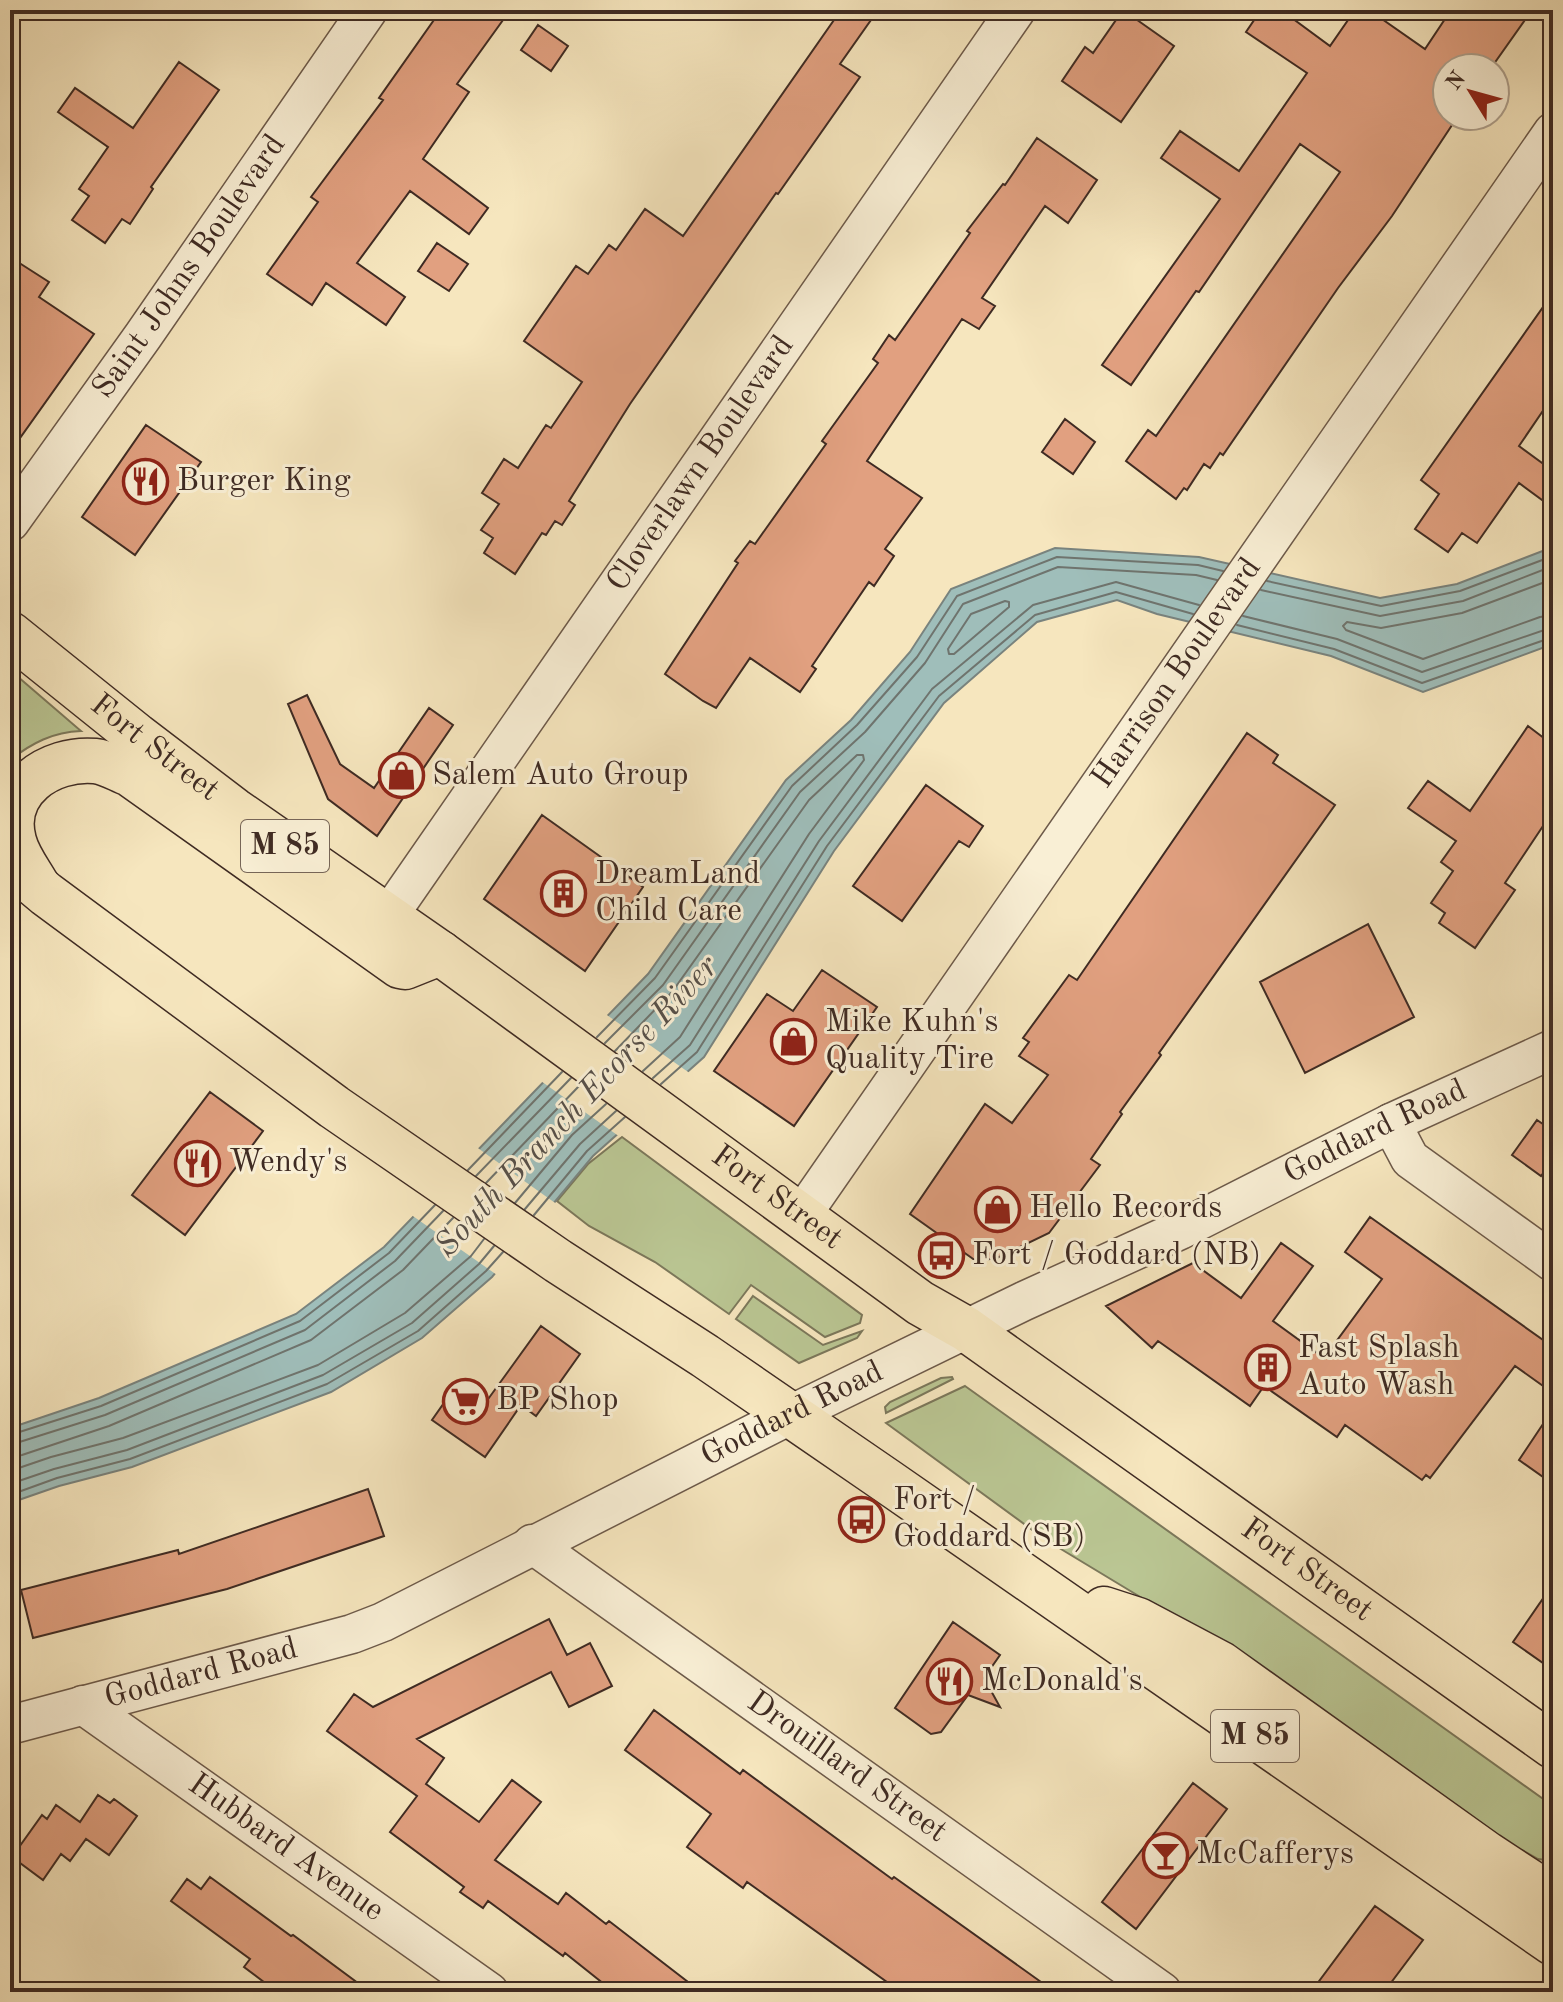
<svg xmlns="http://www.w3.org/2000/svg" width="1563" height="2002" viewBox="0 0 1563 2002" font-family="'Old Standard TT',serif">
  <rect width="100%" height="100%" fill="#f6e6be"/>
  <filter id="stains"><feTurbulence type="fractalNoise" baseFrequency=".0025" numOctaves="4"/><feColorMatrix values="0 0 0 0 .2 0 0 0 0 .09 0 0 0 0 .02 0 0 0 .5 -.17"/></filter>
  <radialGradient id="worn" r=".72"><stop offset=".6" stop-color="#630" stop-opacity="0"/><stop offset="1" stop-color="#630" stop-opacity=".3"/></radialGradient>
  <path fill="#bac693" stroke="#7c785b" stroke-width="2" d="M10 670 81 731C53 732 32 743 10 760Z
    M622 1137 862 1315 860 1323 825 1337 751 1285 729 1314 655 1262 589 1226 557 1201 588 1164Z
    M753 1296 823 1345 862 1331 857 1338 799 1363 736 1319Z
    M952 1377 953 1379 886 1413 885 1407 890 1402 941 1378Z
    M965 1386 1553 1806V1861L1538 1859 1522 1850 1518 1856 1233 1653 1046 1540 886 1423Z"/>
  <path fill="#9fbeba" stroke="#79837e" stroke-width="2" d="M1553 547V644L1423 692 1331 656 1157 614 1117 600 1037 622 944 703 834 851 704 1057 593 1156 492 1277 422 1338 331 1392 132 1467 59 1486 10 1503V1428L99 1398 296 1314 384 1247 648 974 786 780 851 720 910 652 951 589 1055 548 1199 557 1380 598 1457 584Z"/>
  <path fill="#f6e6be" d="M604 1013 691 1074 620 1137 538 1079Z
    M475 1146 558 1205 497 1275 410 1214Z"/>
  <g fill="none" stroke-linecap="round" stroke-linejoin="round">
    <path stroke="#6f746e" stroke-width="2" d="M1553 579 1462 613 1381 628 1347 622 1343 626 1346 630 1423 659 1540 617 1553 615
      M1267 581 1381 606 1460 591 1553 556
      M1261 590 1380 616 1463 601 1553 566
      M1005 601 1009 602V607L954 654H949L948 649 971 614Z
      M1243 616 1337 639 1422 672 1553 627
      M1237 625 1334 649 1422 683 1553 637
      M597 1037 655 978 792 786 857 725 917 657 957 596 1057 557 1198 565 1223 571
      M605 1043 663 985 800 792 865 732 925 663 963 604 1058 567 1196 575 1217 580
      M615 1051 672 992 809 800 857 755H863L864 760 809 834 680 1037 643 1071
      M653 1078 690 1045 819 841 932 689 1033 605 1116 582 1199 605
      M661 1084 697 1052 827 846 939 696 1035 615 1116 592 1193 614
      M468 1170 562 1072
      M476 1176 571 1078
      M486 1183 580 1085
      M515 1203 572 1135 606 1104
      M525 1209 580 1144 616 1111
      M534 1215 587 1151 625 1117
      M10 1435 101 1406 300 1321 389 1253 435 1205
      M10 1445 105 1415 305 1330 395 1261 443 1211
      M10 1457 22 1455 109 1426 311 1340 403 1270 453 1218
      M10 1471 51 1457 123 1438 318 1365 405 1313 471 1256 484 1239
      M10 1484 54 1469 127 1450 323 1375 412 1323 479 1264 494 1246
      M10 1495 57 1478 130 1459 327 1384 418 1331 486 1271 503 1252"/>
  </g>
  <path fill="#e1a080" stroke="#3f2b23" stroke-width="2" d="M441 10H489L503 20 457 84 469 92 423 159 488 208 469 234 410 191 357 263 405 297 386 325 326 283 312 305 267 274 318 202 311 197 383 100 379 98Z
    M841 10H878L840 64 860 77 778 194 776 193 630 404 569 501 575 505 562 525 555 521 546 535 542 533 515 574 484 553 493 538 481 530 499 504 482 493 504 459 518 468 546 425 551 428 582 382 524 341 576 266 588 274 609 245 616 250 645 209 683 236Z
    M1123 10 1174 46 1121 122 1062 81 1085 47 1093 53Z
    M1261 10H1281L1330 46 1355 10H1369L1425 49 1451 10H1532L1491 68H1447V116H1458L1392 216 1338 288 1223 455 1220 453 1210 468 1204 464 1187 490 1184 488 1176 499 1126 461 1148 430 1156 436 1340 172 1300 144 1199 292 1196 291 1131 385 1102 365 1220 199 1161 158 1180 131 1239 171 1307 73 1246 32Z
    M538 25 568 46 551 71 521 50Z
    M179 62 219 90 151 187 153 189 130 224 122 219 105 243 72 220 89 196 79 189 108 147 58 112 75 88 133 128Z
    M1037 138 1097 180 1068 223 1045 206 982 298 995 306 979 329 962 319 867 461 922 498 885 549 894 556 874 586 869 582 812 666 816 669 800 692 750 658 716 708 703 701 665 674 738 563 735 561 750 541 755 544 826 444 822 441 878 363 873 359 889 335 895 340 970 233 967 231 1003 184 1005 185Z
    M437 243 468 264 449 291 418 271Z
    M10 257 49 282 39 297 94 334 10 452Z
    M1553 293V396L1519 446 1553 471V508L1519 483 1477 543 1462 533 1448 552 1415 529 1439 494 1421 480Z
    M1065 419 1095 442 1073 474 1042 452Z
    M146 425 201 462 135 555 82 517Z
    M307 695 340 764 374 788 429 708 453 725 377 836 328 799 288 704Z
    M1528 726 1553 745V811L1505 883 1515 890 1475 948 1439 923 1445 913 1431 903 1453 871 1441 862 1456 841 1408 808 1428 781 1470 811Z
    M1247 733 1278 755 1273 763 1335 805 1159 1053 1161 1055 1120 1112 1122 1114 1091 1159 1100 1165 1049 1233 997 1258 976 1261 910 1214 985 1104 1012 1123 1048 1075 1019 1056 1029 1042 1023 1038 1069 975 1077 980Z
    M926 785 983 826 969 847 959 841 902 921 853 886Z
    M542 815 643 887 585 971 484 899Z
    M1368 924 1414 1017 1305 1073 1260 982Z
    M822 970 877 1007 794 1126 714 1071 767 994 793 1011Z
    M210 1092 263 1131 185 1235 132 1195Z
    M1537 1120 1553 1131V1160L1541 1176 1512 1155Z
    M1370 1217 1553 1347V1393L1515 1366 1430 1478 1426 1475 1422 1480 1345 1425 1337 1437 1264 1386 1250 1406 1158 1341 1152 1348 1106 1306 1193 1263 1241 1298 1281 1243 1313 1266 1273 1321 1324 1358 1382 1279 1345 1252Z
    M541 1326 580 1354 536 1416 521 1405 485 1457 432 1420 458 1383 486 1402Z
    M1553 1409V1484L1519 1460Z
    M368 1489 384 1536 227 1589 33 1638 21 1590 178 1550 179 1554Z
    M1553 1584V1670L1513 1642Z
    M549 1619 567 1655 590 1643 612 1686 569 1707 551 1672 417 1739 444 1758 426 1784 479 1822 512 1780 541 1802 495 1860 558 1904 566 1893 606 1924 609 1921 701 1992H614L565 1953 563 1956 488 1901 483 1908 460 1892 464 1887 390 1832 417 1796 327 1731 354 1694 373 1707Z
    M953 1622 1000 1655 984 1678 1000 1707 968 1695 941 1732 931 1734 895 1708Z
    M654 1710 740 1774 743 1770 892 1879 894 1877 1055 1992H901L747 1882 743 1888 687 1847 711 1814 625 1750Z
    M1193 1783 1227 1809 1136 1929 1102 1902Z
    M98 1795 110 1803 114 1799 137 1816 109 1855 86 1839 70 1861 61 1854 43 1880 12 1857 42 1815 47 1819 56 1805 80 1822Z
    M210 1877 291 1936 293 1935 370 1992H277L244 1967 250 1959 171 1901 187 1879 201 1889Z
    M1375 1906 1423 1940 1384 1992H1311Z"/>
  <g fill="none" stroke-linecap="round" stroke-linejoin="round">
    <defs>
      <g id="minor">
        <path id="s1" d="M10 522 143 336 368 10"/>
        <path id="s2" d="M387 918 1016 10"/>
        <path d="M1391 1123 1410 1159 1553 1262"/>
        <path id="s3" d="M801 1216 1553 132"/>
        <path id="s4" d="M532 1544 1162 1992"/>
        <path id="s5" d="M83 1705 489 1992"/>
        <path id="s6" d="M10 1725 352 1634 383 1622 790 1415 1024 1301 1180 1230 1391 1123 1553 1049"/>
      </g>
      <g id="major">
        <path id="s7" d="M10 634 137 736 234 810 440 953 920 1303 966 1329 1553 1746"/>
        <path d="M10 864 46 894 334 1107 558 1261 705 1356 887 1481 1553 1943"/>
        <path d="M37 885C29 871 18 857 14 841 0 790 50 757 95 761 107 762 119 770 130 774L400 966 405 967 440 953"/>
        <path d="M1104 1609 1138 1620 1221 1664 1487 1854 1542 1890 1553 1894"/>
      </g>
    </defs>
    <use href="#minor" stroke="#6d5a4a" stroke-width="41"/>
    <use href="#major" stroke="#3f2b23" stroke-width="47"/>
    <use href="#minor" stroke="#f9efd5" stroke-width="38"/>
    <use href="#major" stroke="#f6e6be" stroke-width="44"/>
  </g>
  <defs>
    <symbol id="restaurant-ring" viewBox="-11 -11 22 22"><circle r="9.5" fill="#f9efd5" stroke="#8f2418" stroke-width="1.5"/><path d="M-5-6h1v4h1v-4h1v4h1v-4h1v5L-1.5 .5V6h-2V.5L-5-1ZM5-6V6H3V1.5H1.5Q1.5-4 5-6Z" fill="#8f2418"/></symbol>
    <symbol id="shop-ring" viewBox="-11 -11 22 22"><circle r="9.5" fill="#f9efd5" stroke="#8f2418" stroke-width="1.5"/><path d="M-5-2.5h2.3a2.7 3.5 0 0 1 5.4 0H5L5.5 6h-11ZM-1.5-2.5h3a1.5 2.3 0 0 0-3 0Z" fill="#8f2418"/></symbol>
    <symbol id="building-ring" viewBox="-11 -11 22 22"><circle r="9.5" fill="#f9efd5" stroke="#8f2418" stroke-width="1.5"/><path d="M-4-6H4V6H1V3H-1V6H-4ZM-2.5-4.3h1.7v1.8h-1.7ZM.8-4.3h1.7v1.8H.8ZM-2.5-1h1.7V.8h-1.7ZM.8-1h1.7V.8H.8Z" fill="#8f2418"/></symbol>
    <symbol id="bus-ring" viewBox="-11 -11 22 22"><circle r="9.5" fill="#f9efd5" stroke="#8f2418" stroke-width="1.5"/><path d="M-5-6H5V4H4V6H2V4H-2V6H-4V4H-5ZM-3.5-4V0h7V-4ZM-3.5 1.2v1.5H-2V1.2ZM2 1.2v1.5H3.5V1.2Z" fill="#8f2418"/></symbol>
    <symbol id="supermarket-ring" viewBox="-11 -11 22 22"><circle r="9.5" fill="#f9efd5" stroke="#8f2418" stroke-width="1.5"/><path d="M-6-5.5h2.5l.6 2H6L4.5 2H-2.5L-4.4-4H-6ZM-1.5 3.2a1.3 1.3 0 1 0 .1 0ZM3 3.2a1.3 1.3 0 1 0 .1 0Z" fill="#8f2418"/></symbol>
    <symbol id="bar-ring" viewBox="-11 -11 22 22"><circle r="9.5" fill="#f9efd5" stroke="#8f2418" stroke-width="1.5"/><path d="M-6-5H6L.8 .8V4.5H3.5V6h-7V4.5H-.8V.8Z" fill="#8f2418"/></symbol>
  </defs>
  <g fill-rule="evenodd">
    <use href="#restaurant-ring" x="120" y="456" width="51" height="51"/>
    <use href="#shop-ring" x="376" y="750" width="51" height="51"/>
    <use href="#building-ring" x="538" y="868" width="51" height="51"/>
    <use href="#shop-ring" x="768" y="1016" width="51" height="51"/>
    <use href="#restaurant-ring" x="172" y="1138" width="51" height="51"/>
    <use href="#shop-ring" x="972" y="1184" width="51" height="51"/>
    <use href="#bus-ring" x="916" y="1230" width="51" height="51"/>
    <use href="#building-ring" x="1242" y="1342" width="51" height="51"/>
    <use href="#supermarket-ring" x="440" y="1376" width="51" height="51"/>
    <use href="#bus-ring" x="836" y="1494" width="51" height="51"/>
    <use href="#restaurant-ring" x="924" y="1656" width="51" height="51"/>
    <use href="#bar-ring" x="1140" y="1830" width="51" height="51"/>
  </g>
  <g text-anchor="middle" dominant-baseline="central" stroke-width="6" stroke-linejoin="round" paint-order="stroke">
    <g fill="#f9efd5" stroke="#776658" stroke-width="2">
      <rect x="241" y="820" width="88" height="52" rx="6"/>
      <rect x="1211" y="1710" width="88" height="52" rx="6"/>
    </g>
    <g font-size="30" font-weight="bold" fill="#3f2b23">
      <text x="285" y="846">M 85</text>
      <text x="1255" y="1736">M 85</text>
    </g>
    <g font-size="32" fill="#3f2b23" stroke="#f9efd5">
      <text stroke="none"><textPath href="#s1" startOffset="312">Saint Johns Boulevard</textPath></text>
      <text stroke="none"><textPath href="#s2" startOffset="552">Cloverlawn Boulevard</textPath></text>
      <text stroke="none"><textPath href="#s3" startOffset="660">Harrison Boulevard</textPath></text>
      <text stroke="none"><textPath href="#s7" startOffset="184">Fort Street</textPath></text>
      <text stroke="none"><textPath href="#s6" startOffset="1494">Goddard Road</textPath></text>
      <text stroke="none"><textPath href="#s7" startOffset="952">Fort Street</textPath></text>
      <text stroke="none"><textPath href="#s6" startOffset="846">Goddard Road</textPath></text>
      <text stroke="none"><textPath href="#s7" startOffset="1600">Fort Street</textPath></text>
      <text stroke="none"><textPath href="#s6" startOffset="198">Goddard Road</textPath></text>
      <text stroke="none"><textPath href="#s4" startOffset="386">Drouillard Street</textPath></text>
      <text stroke="none"><textPath href="#s5" startOffset="248">Hubbard Avenue</textPath></text>
    </g>
    <g font-size="32" fill="#3f2b23" stroke="#f9efd5" text-anchor="start">
      <text x="177" y="482">Burger King</text>
      <text x="432" y="776">Salem Auto Group</text>
      <text x="595" y="875">DreamLand<tspan x="595" dy="37">Child Care</tspan></text>
      <text x="825" y="1023">Mike Kuhn's<tspan x="825" dy="37">Quality Tire</tspan></text>
      <text x="229" y="1163">Wendy's</text>
      <text x="1029" y="1209">Hello Records</text>
      <text x="972" y="1256">Fort / Goddard (NB)</text>
      <text x="1298" y="1349">Fast Splash<tspan x="1298" dy="37">Auto Wash</tspan></text>
      <text x="496" y="1401">BP Shop</text>
      <text x="893" y="1501">Fort /<tspan x="893" dy="37">Goddard (SB)</tspan></text>
      <text x="981" y="1682">McDonald's</text>
      <text x="1196" y="1855">McCafferys</text>
    </g>
    <g font-size="34" font-style="italic" fill="#575049" stroke="#f9efd5">
      <text transform="translate(577 1107) rotate(-47)">South Branch Ecorse River</text>
    </g>
  </g>
  <rect width="1563" height="2002" fill="none" stroke="#f6e6be" stroke-width="40"/>
  <rect x="12" y="12" width="1539" height="1978" fill="none" stroke="#3f2b23" stroke-width="4"/>
  <rect x="20" y="20" width="1523" height="1962" fill="none" stroke="#3f2b23" stroke-width="2"/>
  <g transform="translate(1471 92) rotate(307)"><circle r="38" fill="#f9efd5" stroke="#afa18e" stroke-width="2"/>
  <path d="M0-6L14 30L0 20L-14 30Z" fill="#8f2418"/>
  <text y="-12" font-size="22" font-weight="bold" text-anchor="middle" fill="#3f2b23">N</text>
  </g>
  <rect width="100%" height="100%" filter="url(#stains)"/>
  <rect width="100%" height="100%" fill="url(#worn)"/>
</svg>
